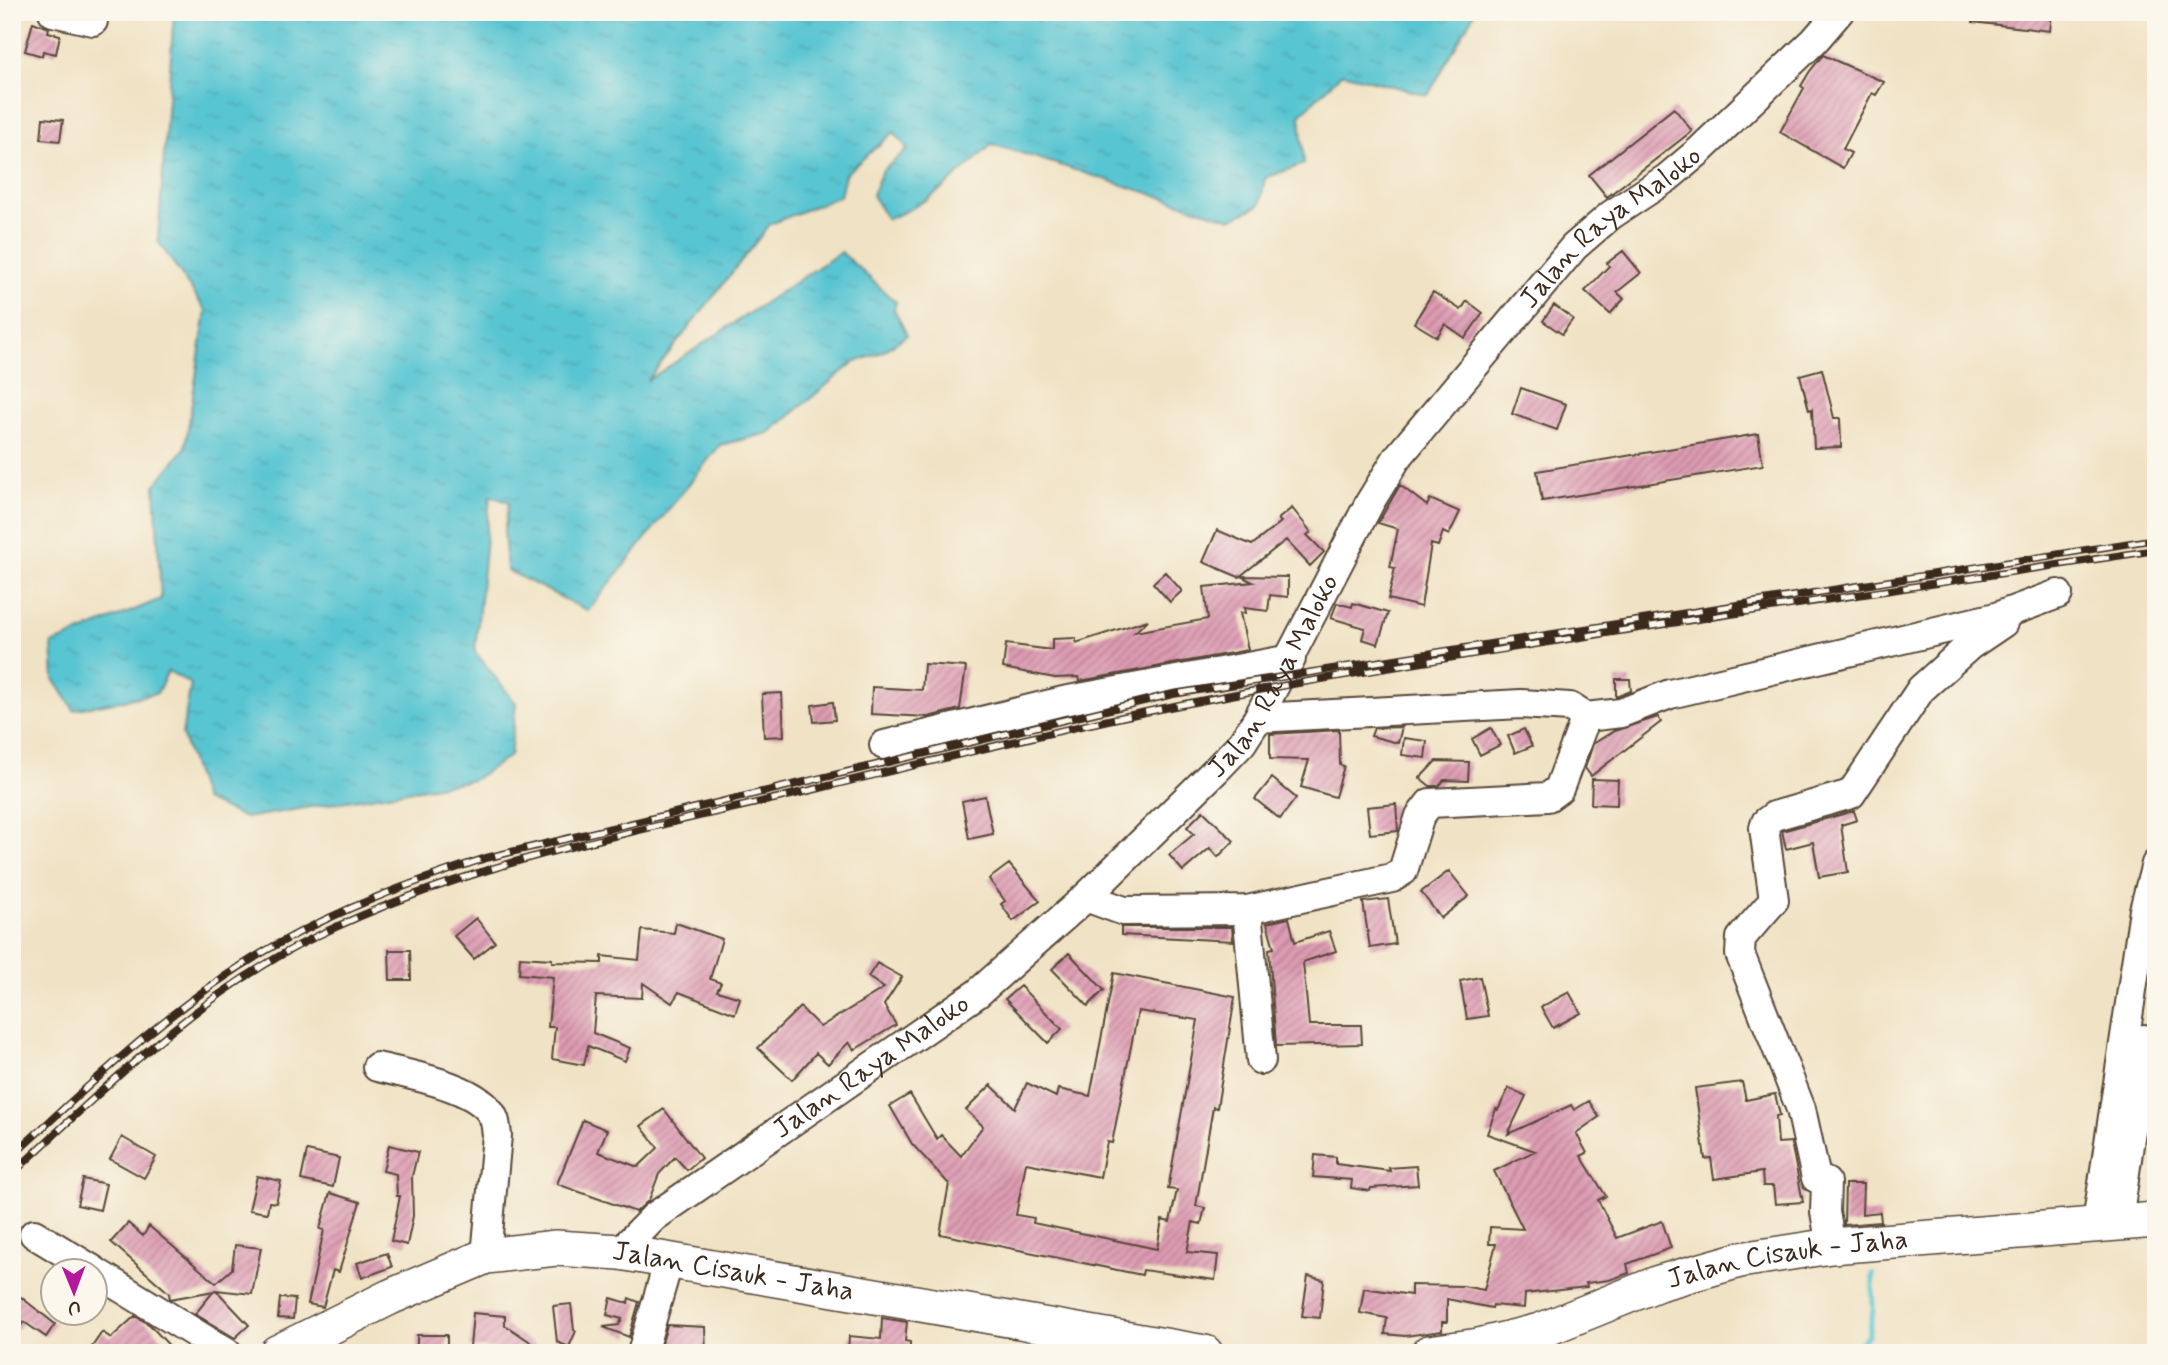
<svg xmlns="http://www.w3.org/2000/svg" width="2168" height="1365" viewBox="0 0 2168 1365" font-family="Mynerve,sans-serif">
  <defs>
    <pattern id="water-ripples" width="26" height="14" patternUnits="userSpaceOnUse" patternTransform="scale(1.75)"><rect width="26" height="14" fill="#59c5d2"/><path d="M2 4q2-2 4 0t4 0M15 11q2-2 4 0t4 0" fill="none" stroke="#4ea9b4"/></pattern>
    <pattern id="building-hatch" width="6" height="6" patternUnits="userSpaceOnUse" patternTransform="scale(1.75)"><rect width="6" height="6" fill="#dd9bb2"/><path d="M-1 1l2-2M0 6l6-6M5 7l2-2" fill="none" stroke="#b47f90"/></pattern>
  </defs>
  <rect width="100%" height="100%" fill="#fbf7ec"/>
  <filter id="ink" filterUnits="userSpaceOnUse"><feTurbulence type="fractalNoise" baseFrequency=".0143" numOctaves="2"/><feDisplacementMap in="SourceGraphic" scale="14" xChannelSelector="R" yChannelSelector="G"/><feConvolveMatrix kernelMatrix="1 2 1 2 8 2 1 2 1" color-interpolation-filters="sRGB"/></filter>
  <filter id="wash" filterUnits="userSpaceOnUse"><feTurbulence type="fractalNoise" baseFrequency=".00686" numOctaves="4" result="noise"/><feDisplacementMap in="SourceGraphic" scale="28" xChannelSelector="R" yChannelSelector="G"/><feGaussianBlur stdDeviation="1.57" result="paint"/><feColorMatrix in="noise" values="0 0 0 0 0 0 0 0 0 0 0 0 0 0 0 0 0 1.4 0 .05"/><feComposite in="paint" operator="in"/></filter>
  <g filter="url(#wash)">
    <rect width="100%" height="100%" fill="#f0e2c4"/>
    <path fill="url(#water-ripples)" stroke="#4a7878" stroke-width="2" d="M174 12H1475L1428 95 1342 73 1300 115 1304 164 1265 178 1260 205 1231 219 992 144C959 175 930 204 887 219L872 195 882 171 908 149 894 132 845 174 840 196 770 224 647 381 841 252 896 302 894 309 907 335 882 352 853 363 769 433 720 445 588 611 507 570 504 532 509 502 490 496 475 652 516 703 510 756 473 780 245 818 204 800 182 734 191 684 168 671 157 693 74 710 54 679 52 644 161 599 155 485 185 448 206 311 158 241Z"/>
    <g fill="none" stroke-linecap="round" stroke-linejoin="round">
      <path stroke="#59c5d2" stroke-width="5" d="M1850 1353 1868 1335 1873 1312V1274"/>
    </g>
    <g id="blocks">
      <path fill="url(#building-hatch)" fill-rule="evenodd" d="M1974 12H2052L2050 31 1973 22Z
        M33 22 49 28 48 32 60 35 56 54 43 51 42 56 25 51Z
        M1823 55 1884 82 1876 95 1872 93 1843 149 1851 153 1843 168 1780 132 1804 88 1801 86 1810 71Z
        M1674 108 1692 131 1607 197 1589 175Z
        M43 118 63 120 60 141 41 139Z
        M1623 251 1641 273 1617 292 1624 299 1610 314 1585 291 1609 266 1607 263Z
        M1433 292 1461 310 1467 301 1483 313 1465 338 1445 324 1437 337 1414 323Z
        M1554 305 1573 319 1562 334 1543 321Z
        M1822 369 1834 418H1840L1841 447 1814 448 1812 409 1809 410 1800 375Z
        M1521 388 1566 404 1557 430 1512 414Z
        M1758 434 1763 465 1542 501 1537 471Z
        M1400 485 1427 506 1430 499 1460 512 1449 535 1443 532 1438 546 1431 544 1421 607 1388 599 1395 568 1390 567 1398 529 1378 523Z
        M1292 508 1311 532 1307 535 1324 552 1310 566 1286 540 1239 577 1203 562 1217 530 1252 545 1281 522 1278 519Z
        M1165 572 1182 591 1170 602 1153 583Z
        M1241 576 1288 577V597L1270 595 1268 611 1244 608 1245 613H1240L1248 650 1080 681 1079 677 1055 678 1003 668 1006 644 1052 650V639L1076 638V643L1148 620 1135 632 1208 619 1204 587 1253 582Z
        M1337 603 1352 607 1353 603 1388 613 1378 644 1362 639 1365 628 1331 618Z
        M924 664 966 667 960 709 928 717 871 714 872 687 922 690Z
        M1616 679H1630L1631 691 1616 697Z
        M782 693 784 736 764 737 762 694Z
        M833 702 835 720 814 722 812 705Z
        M1658 717 1661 722 1591 776 1585 768 1593 744 1614 731Z
        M1402 727 1398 743 1371 736 1374 728Z
        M1491 728 1500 745 1480 755 1472 739Z
        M1524 729 1532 746 1515 753 1508 736Z
        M1339 730 1340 765 1344 766 1335 797 1301 787 1309 760 1270 759V734Z
        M1404 738 1427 741 1425 758 1402 755Z
        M1436 761 1469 762 1468 781 1444 780 1439 786H1430L1420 778Z
        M1272 778 1296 798 1280 819 1255 799Z
        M1592 779 1618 780 1617 805 1591 804Z
        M985 796 993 834 969 839 962 801Z
        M1396 804 1398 831 1370 834 1367 807Z
        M1203 811 1234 841 1218 857 1210 848 1183 871 1169 855 1194 834 1187 827Z
        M1854 811 1857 820 1841 825 1848 872 1819 877 1813 842 1786 849 1782 831Z
        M1009 864 1040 901 1013 921 1001 904 1005 901 989 879Z
        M1449 871 1469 896 1441 918 1421 892Z
        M1388 899 1395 944 1370 948 1363 902Z
        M476 918 495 942 474 959 454 936Z
        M1289 918 1295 942 1329 931 1336 951 1303 962 1309 1025H1361L1362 1044 1276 1046 1269 949 1274 948 1267 923Z
        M676 923 722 939 710 979 721 983 717 991 740 998 735 1014 679 992 672 1003 643 983 642 998 596 996 593 1033 630 1048 625 1061 588 1046 584 1065 552 1059 555 1027H548L553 977 519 974 520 957 552 959V962L602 963V956L639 960 642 930 674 933Z
        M1121 927H1232L1233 941 1121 935Z
        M389 950H410L411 980H390Z
        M1069 953 1104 990 1088 1006 1052 969Z
        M877 963 902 977 884 1005 896 1025 854 1050 849 1042 828 1064 816 1053 792 1080 758 1048 800 1007 820 1027 884 988 868 977Z
        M1114 973 1235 997 1217 1108 1213 1107 1196 1206 1205 1208 1201 1224 1193 1222 1187 1252 1218 1255 1215 1280 1143 1270 1142 1275 940 1234 949 1184 912 1144 890 1106 910 1094 937 1139 941 1135 961 1156 983 1126 966 1110 991 1085 1015 1108 1027 1083 1056 1097 1058 1089 1090 1096ZM1138 1011 1198 1020 1168 1189 1177 1190 1170 1222 1162 1220 1157 1249 1033 1223 1034 1218 1016 1215 1026 1163 1100 1177 1107 1142 1112 1143Z
        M1480 977 1488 1016 1467 1019 1460 981Z
        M1020 986 1062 1029 1048 1043 1005 999Z
        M1569 992 1581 1013 1553 1028 1541 1007Z
        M1742 1082 1746 1100 1775 1094 1780 1115 1776 1116 1778 1143 1791 1142 1803 1202 1775 1204 1773 1186H1763L1762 1172 1714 1179 1711 1158 1705 1159 1695 1088Z
        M1509 1088 1526 1096 1508 1134 1571 1105 1574 1110 1589 1101 1599 1117 1576 1133 1587 1153 1581 1156 1606 1196 1598 1200 1617 1238 1662 1221 1671 1248 1627 1264 1629 1273 1609 1280 1586 1283 1587 1287 1525 1294 1524 1308 1493 1305 1492 1308 1447 1299V1322H1442V1331L1405 1336 1385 1334 1387 1318 1360 1313 1364 1288 1411 1295V1285L1463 1286 1484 1290 1496 1244H1489L1490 1227 1523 1229 1494 1171 1535 1151 1487 1134 1496 1109 1498 1110Z
        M664 1109 701 1158 687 1170 675 1157 659 1174 649 1200 636 1212 557 1184 583 1120 607 1130 598 1152 638 1167 658 1148 641 1126Z
        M122 1137 156 1157 144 1178 110 1159Z
        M389 1145 418 1152 412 1176 413 1216 407 1245 391 1241 400 1196H397L396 1174 383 1171Z
        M307 1151 339 1158 333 1187 301 1180Z
        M1315 1155 1336 1157V1164L1390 1171 1389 1168 1416 1166 1418 1185 1371 1188 1370 1191 1351 1188 1352 1180 1313 1177Z
        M257 1176 281 1181 276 1203 269 1202 267 1213 249 1210Z
        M83 1179 106 1184 100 1210 77 1205Z
        M1845 1184H1863L1862 1214 1880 1212 1881 1222 1844 1225Z
        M330 1193 360 1202 339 1272 333 1270 323 1307 308 1304 324 1230 320 1229Z
        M128 1223 143 1236 149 1226 216 1283 232 1269 235 1245 261 1248 252 1294 216 1290 249 1325 235 1338 195 1314 214 1291 170 1299 169 1293 111 1242Z
        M387 1253 392 1267 362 1278 357 1263Z
        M1308 1276 1324 1280 1320 1318 1302 1316Z
        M12 1290 55 1324 46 1337 24 1322 12 1335Z
        M280 1298 295 1299 293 1319 278 1318Z
        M611 1298 628 1303 629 1298 639 1302 629 1337 603 1327 619 1325 622 1319 607 1315Z
        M571 1304 574 1330 576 1331 569 1347 557 1342 553 1306Z
        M473 1313 505 1316V1325L547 1353 470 1347Z
        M135 1316 150 1325 176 1353H88L102 1332 111 1338Z
        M882 1318 907 1322 905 1341 910 1342V1353H848L849 1336 881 1339Z
        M667 1325 705 1327 706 1353H659Z
        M417 1335H447V1353H417Z"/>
    </g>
  </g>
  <g filter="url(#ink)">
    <use href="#blocks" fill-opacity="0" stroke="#564637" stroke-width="2"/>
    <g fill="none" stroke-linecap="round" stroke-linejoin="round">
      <defs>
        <g id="minor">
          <path d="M53 12 93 21"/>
          <path d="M1258 718 1521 704 1570 707 1586 717 1621 713 1670 694 1996 617 2058 594"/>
          <path d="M884 745 1063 701 1291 659"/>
          <path d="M1086 897 1124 911 1247 910 1392 878 1403 871 1420 816 1430 803 1548 797 1559 789 1586 717"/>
          <path d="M1247 910 1261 1060"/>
          <path d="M377 1067C406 1074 483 1087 494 1119 496 1123 496 1130 497 1135L486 1256"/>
          <path d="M2118 1222 2144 1039"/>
          <path d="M2097 1223 2144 910 2156 864"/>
          <path d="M34 1234 93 1270"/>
          <path d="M1831 1246 1825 1212 1826 1182 1816 1178 1801 1109 1740 954 1741 938 1774 900 1764 828 1766 822 1774 816 1851 794 1921 689 1969 646 2003 623"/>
          <path id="s1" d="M620 1252 654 1217 978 993 1086 897 1217 769 1242 743 1258 718 1370 502 1397 458 1574 247 1611 215 1667 178 1698 152 1815 40 1839 12"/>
          <path d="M94 1271 227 1353"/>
          <path d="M642 1353 669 1260"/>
        </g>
        <g id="major">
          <path id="s2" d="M277 1353 390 1297 486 1256 556 1248 620 1252 1205 1353"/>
          <path id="s3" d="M1429 1353 1479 1346 1540 1331 1659 1283 1740 1260 1831 1246 2156 1220"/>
        </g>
      </defs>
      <use href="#minor" stroke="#564637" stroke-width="32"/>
      <use href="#major" stroke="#564637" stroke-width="38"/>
      <use href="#minor" stroke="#fff" stroke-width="28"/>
      <use href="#major" stroke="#fff" stroke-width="35"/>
      <defs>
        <path id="rail" d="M12 1156C94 1081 176 1001 274 946 342 908 412 882 486 858L1173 694 2156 539
          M12 1174C107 1086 200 993 317 936 474 859 651 829 820 788 971 752 1123 713 1276 687 1568 636 1863 595 2156 550"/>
      </defs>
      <use href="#rail" stroke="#3b2a1e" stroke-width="8"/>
      <use href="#rail" stroke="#fbf7ec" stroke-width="5" stroke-dasharray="16" stroke-linecap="butt"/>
    </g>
  </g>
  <g text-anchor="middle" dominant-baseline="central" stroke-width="5" stroke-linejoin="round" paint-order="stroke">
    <g font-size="28" fill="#3b2a1e" stroke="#fbf7ec">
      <text stroke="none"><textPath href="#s1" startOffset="1447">Jalan Raya Maloko</textPath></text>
      <text stroke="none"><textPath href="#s1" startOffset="880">Jalan Raya Maloko</textPath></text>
      <text stroke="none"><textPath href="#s1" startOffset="313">Jalan Raya Maloko</textPath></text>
      <text stroke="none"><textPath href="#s3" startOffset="373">Jalan Cisauk - Jaha</textPath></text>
      <text stroke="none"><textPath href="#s2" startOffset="480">Jalan Cisauk - Jaha</textPath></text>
    </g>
  </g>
  <rect width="2168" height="1365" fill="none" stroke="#fbf7ec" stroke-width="42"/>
  <g transform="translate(74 1292) rotate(179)"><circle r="33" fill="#fbf7ec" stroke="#aea59a" stroke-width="2"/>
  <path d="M0-5L12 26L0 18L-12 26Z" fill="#b5179e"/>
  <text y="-10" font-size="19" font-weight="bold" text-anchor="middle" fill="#3b2a1e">U</text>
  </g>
</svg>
